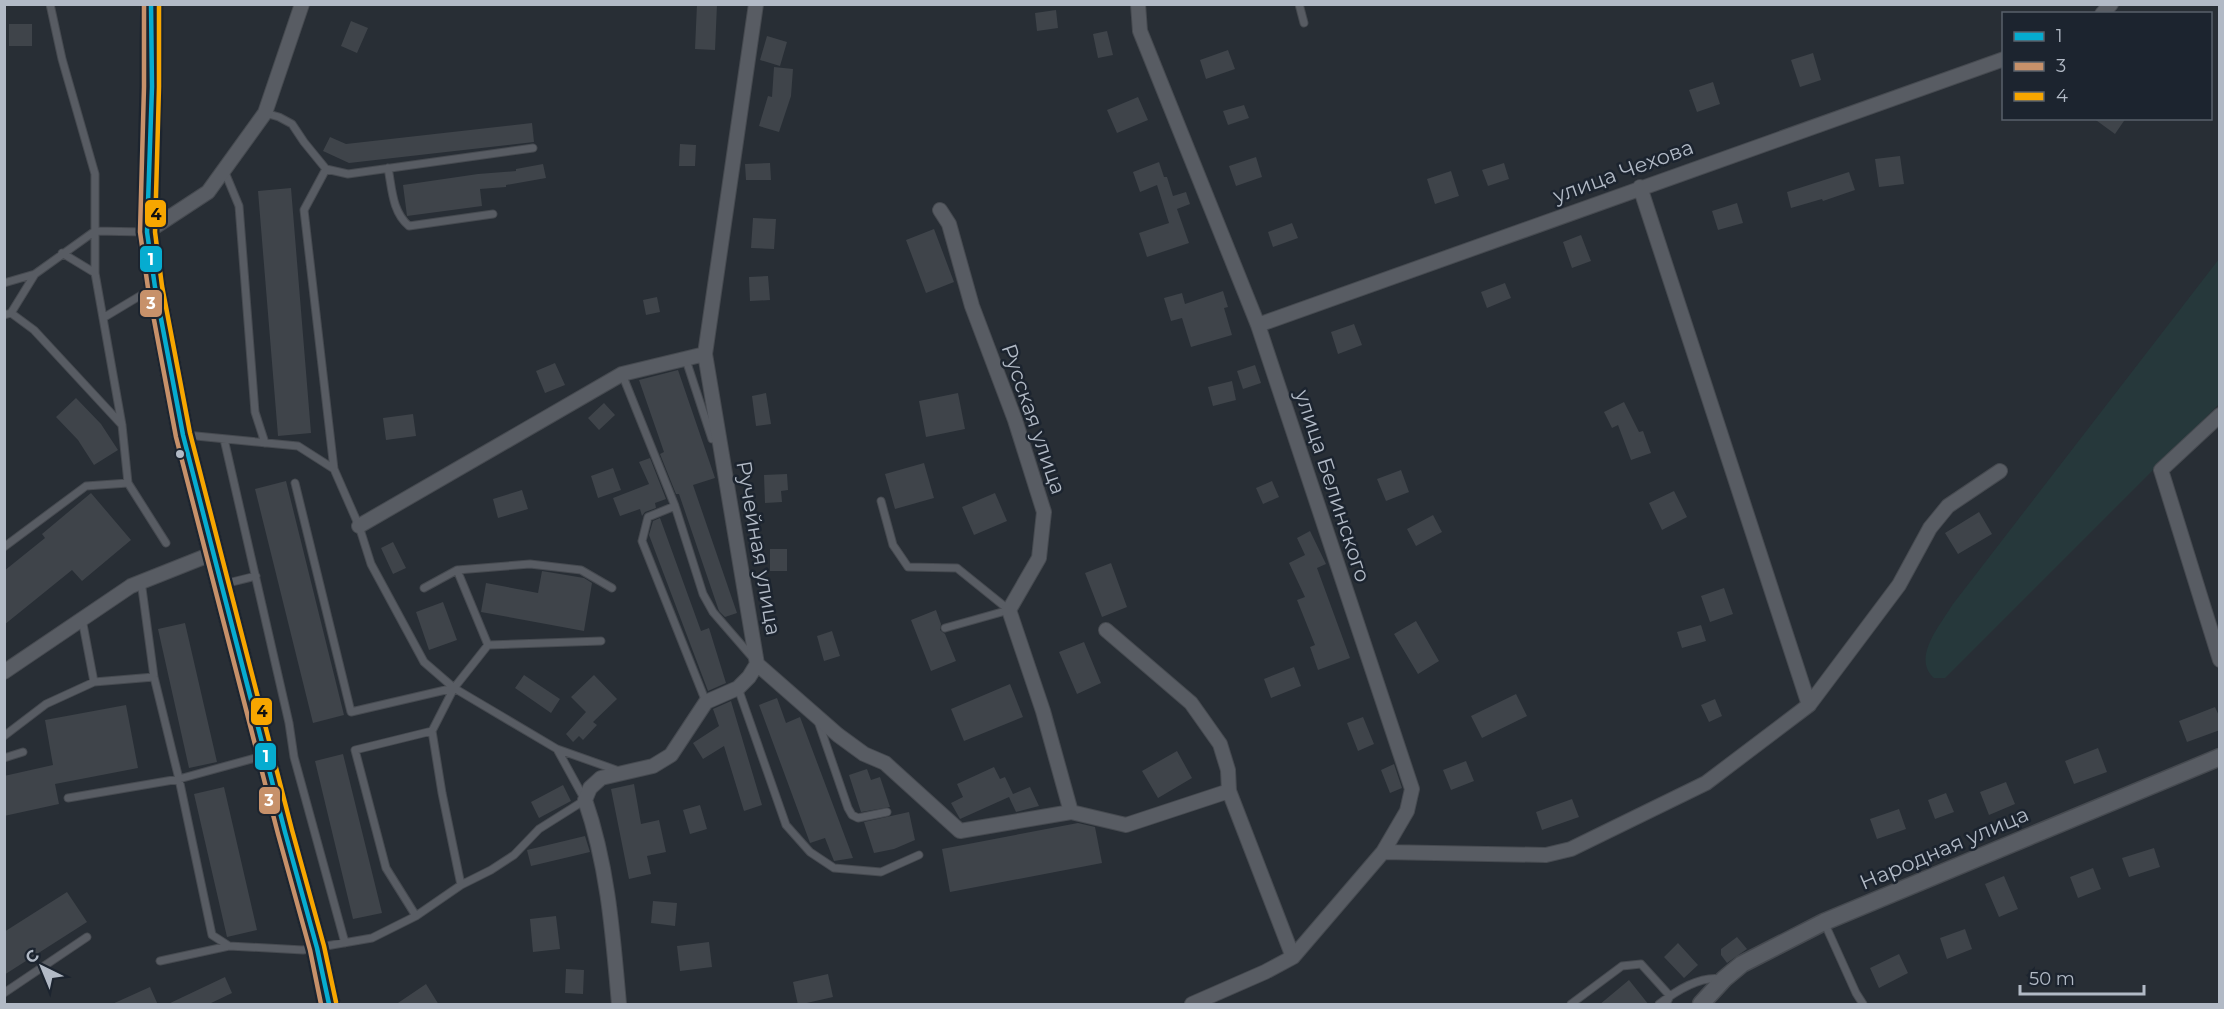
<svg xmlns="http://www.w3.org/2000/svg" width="2224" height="1009" viewBox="0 0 2224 1009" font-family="Montserrat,sans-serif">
  <rect width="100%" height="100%" fill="#282e35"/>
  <path fill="#26383b" d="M2219 259V404L1945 678H1934C1911 658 1941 624 1953 604Z"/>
  <path fill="#3f444a" d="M697 4H717L715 50 695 49Z
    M1056 10 1058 28 1037 31 1035 13Z
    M351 21 368 28 357 53 341 46Z
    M9 24H32V46H9Z
    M1107 31 1113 55 1098 58 1093 34Z
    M767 36 787 42 780 66 760 60Z
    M1228 50 1235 69 1206 79 1200 60Z
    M1813 53 1821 80 1800 87 1791 60Z
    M774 67 793 69 791 96 779 132 759 126 768 96 772 97Z
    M1713 82 1720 104 1697 112 1689 90Z
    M1138 97 1148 120 1117 133 1107 110Z
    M1244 105 1249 118 1228 125 1223 111Z
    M2093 118H2126L2115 134Z
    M532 123 534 142 349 163 323 151 330 137 346 144Z
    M680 144 696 145 695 166H679Z
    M1900 156 1904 184 1879 187 1875 159Z
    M1256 157 1262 177 1236 186 1229 166Z
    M1159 162 1164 177H1167L1173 196 1186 192 1190 204 1177 209 1189 243 1147 257 1139 233 1169 223 1157 185 1140 192 1133 172Z
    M770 163 771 180H746L745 164Z
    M1504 163 1509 179 1488 186 1482 170Z
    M543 164 546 178 506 185V187L480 189 482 206 407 216 403 185 478 174 516 171V169Z
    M1451 171 1459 196 1435 204 1427 179Z
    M1849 172 1855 190 1823 201 1822 199 1791 208 1787 192Z
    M291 188 311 433 278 436 258 191Z
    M1737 203 1743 223 1718 230 1712 211Z
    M753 218 776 219 774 249 751 248Z
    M1292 223 1298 238 1273 247 1268 232Z
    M934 229 954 282 926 293 906 240Z
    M1581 235 1591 261 1572 268 1563 242Z
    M768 276 770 300 750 301 749 277Z
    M1505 283 1511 298 1487 308 1481 292Z
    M1223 291 1228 307 1224 308 1232 335 1191 347 1182 318 1171 321 1164 298 1182 293 1185 304Z
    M657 297 660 312 646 315 643 300Z
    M1354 324 1362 345 1338 354 1331 332Z
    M555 363 565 385 545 393 536 371Z
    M1255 365 1261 383 1243 389 1237 371Z
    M678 370 715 478 693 485 737 613 725 617 719 611 679 494H676L660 454 664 452 639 380Z
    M1232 381 1236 400 1213 406 1208 387Z
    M766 393 771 424 756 426 752 396Z
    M958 393 965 429 926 437 919 401Z
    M76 398 101 424 118 450 94 465 78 440 56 417Z
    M1624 402 1639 432 1643 431 1651 453 1631 460 1618 425 1612 428 1604 412Z
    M604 403 615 415 599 430 588 418Z
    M413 414 416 436 386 440 383 418Z
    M650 458 666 499 655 503 656 508 645 512 642 516 640 509 620 516 613 498 649 484 639 462Z
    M924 463 934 498 895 509 885 474Z
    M613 468 621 490 598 498 591 476Z
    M1401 470 1409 492 1386 501 1377 479Z
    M787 474 788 490 781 491 782 502 765 503 764 475Z
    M286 481 344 715 313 723 255 489Z
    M1272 481 1279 497 1263 504 1256 488Z
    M522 490 528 509 498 518 493 499Z
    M1674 491 1687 517 1662 530 1649 503Z
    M91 493 131 540 82 581 72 570 4 625V571L45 538 42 534Z
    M995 493 1007 521 974 535 962 507Z
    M1979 512 1992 534 1958 554 1945 533Z
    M1433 515 1442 532 1416 546 1407 529Z
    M660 518 701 631 709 628 726 683 708 691 649 535 653 521Z
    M1310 531 1326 564 1317 568 1350 658 1318 670 1310 647 1315 645 1297 600 1305 597 1289 563 1305 555 1297 538Z
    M393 542 406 568 393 574 381 548Z
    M770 549H787V571H770Z
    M1111 563 1127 607 1102 617 1085 573Z
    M542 571 584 578 592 583 584 631 481 612 486 583 538 593Z
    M1724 588 1733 614 1710 622 1701 596Z
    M443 602 457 640 429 650 416 612Z
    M936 610 941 624 940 630 945 634 956 661 931 671 911 620Z
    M1416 621 1439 661 1418 674 1394 634Z
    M185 623 217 762 189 768 158 629Z
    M1701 625 1706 641 1682 648 1677 632Z
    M832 631 840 656 824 661 817 636Z
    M1084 642 1101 683 1077 694 1059 652Z
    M1294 667 1301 686 1271 698 1264 679Z
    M524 675 560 699 551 713 515 688Z
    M594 675 617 699 593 722 597 725 583 740 579 736 573 742 566 734 586 712 571 697Z
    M1010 684 1023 717 964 741 951 709Z
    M1516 694 1527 716 1482 738 1471 716Z
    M777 698 786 723 800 717 853 858 834 861 825 838 810 843 759 705Z
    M1715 699 1722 716 1709 722 1701 705Z
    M731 701 762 805 744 811 724 746 703 759 693 743 719 726 713 709Z
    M126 705 138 768 55 784 59 804 4 816V776L53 765 45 720Z
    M2215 707 2220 718V730L2187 742 2179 721Z
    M1363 717 1374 744 1358 751 1347 723Z
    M2098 748 2107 772 2074 784 2065 761Z
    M1177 751 1192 778 1158 798 1142 771Z
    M343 754 382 913 353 919 315 761Z
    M1466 761 1474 781 1451 790 1443 770Z
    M1394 764 1402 788 1390 793 1381 770Z
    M994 767 1000 779 1005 777 1013 794 1030 787 1039 806 1016 812 1009 797 960 819 951 803 963 797 957 784Z
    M867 769 871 780 880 777 890 807 861 812 849 775Z
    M2006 782 2015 804 1989 815 1980 792Z
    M634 784 641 824 659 820 666 852 647 856 651 874 629 879 611 789Z
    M563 785 571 801 539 818 531 802Z
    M224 787 257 930 227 937 194 794Z
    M1946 793 1954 812 1935 819 1928 800Z
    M1572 799 1579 817 1542 830 1536 812Z
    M700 805 707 829 690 834 683 810Z
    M1899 809 1906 829 1877 839 1870 819Z
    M909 812 915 840 894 849 874 853 864 822Z
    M1078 823 1095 827 1102 863 950 892 942 849Z
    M585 836 590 852 531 866 527 850Z
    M2154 848 2160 867 2129 877 2122 858Z
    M2093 868 2101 889 2078 898 2070 877Z
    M2004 876 2018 909 1999 917 1985 884Z
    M67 892 87 922 4 975V932Z
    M653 901 677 903 675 926 651 923Z
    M556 916 560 949 533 952 530 919Z
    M1965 929 1972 949 1947 959 1940 938Z
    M1737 937 1747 949 1727 963 1721 955V949Z
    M709 942 712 967 680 971 677 946Z
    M1678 943 1698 965 1684 978 1664 957Z
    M1899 954 1908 973 1879 988 1870 968Z
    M566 969 584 970 583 994 565 993Z
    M828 974 833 997 798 1005 793 982Z
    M225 977 232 993 207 1005H166Z
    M1629 980 1649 1005H1599Z
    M426 984 439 1005H395Z
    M150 987 158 1005H110Z"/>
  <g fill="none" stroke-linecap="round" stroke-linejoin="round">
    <defs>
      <path id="service" d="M50 4 62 59 95 174V273L122 425 128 483
        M1299 4 1304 23
        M265 113 279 117 292 124 304 142 326 169 348 174 533 148
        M388 168C392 188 392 212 409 226L493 214
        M326 169 304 210 334 469
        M224 170 239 206 255 412 265 443
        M62 253 95 273
        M4 283 35 274 95 231 145 232
        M11 313 34 330 122 425
        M4 315 11 313 35 274
        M103 318 153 288
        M685 357 712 439
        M622 374 675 506 703 594 713 612 752 657
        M224 439 289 723 294 757 345 943
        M295 483 351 712 454 688
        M881 501 893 545 908 567 957 568 1009 610
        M675 506 648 517 642 541 706 702
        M4 547 86 486 128 483 166 543
        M457 570 488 645
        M141 581 154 677 179 779 212 935 229 946 303 950 372 938 416 916 461 885 491 870 514 855 539 829 585 800 557 749 454 688 424 662 371 564 359 526 334 469 298 446 186 435
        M224 584 256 576
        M424 588 457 570 530 564 581 570 612 588
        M945 628 1009 610
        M94 682 154 677
        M738 688 786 825 810 852 834 868 881 872 919 855
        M818 721 848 808 852 815 858 818 887 812
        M4 736 46 704 94 682 82 619
        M557 749 619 771
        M4 758 23 752
        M68 798 179 779 255 758
        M461 885 442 793 432 731 454 688 488 645 601 641
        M416 916 386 868 355 750 432 731
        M1824 922 1856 993 1863 1004
        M160 961 229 946
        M4 993 87 937
        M1571 1004 1622 966 1641 964 1670 996 1666 1004
        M1659 1004C1676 991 1700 975 1722 979"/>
      <path id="minor" d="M1138 4 1140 31 1258 325 1412 789 1407 811 1383 852 1293 957 1265 972 1192 1004
        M2102 14 2111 4
        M940 210 949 224 972 306 1015 420 1044 512 1039 558 1009 610 1043 711 1071 812
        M147 232 208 192 265 113 302 4
        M1258 325 2004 59
        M2220 415 2161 470 2220 660
        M359 526 622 374 705 354
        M1106 630 1191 703 1220 744 1228 770 1229 791
        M757 664 838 735 864 754 885 763 960 831 1071 812 1126 825 1229 791 1293 957
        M4 672 131 586 214 553
        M1809 705 1899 585 1930 528 1948 506 2000 471
        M1383 852 1546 855 1571 849 1706 783 1809 705 1640 187
        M619 1004C613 936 608 866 585 800L590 788 601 778 653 766 671 755 706 702 738 688 749 677 757 664 705 354 756 4"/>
      <path id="tertiary" d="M1701 1004 1724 979 1742 964 1824 922 2220 757"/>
      <path id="primary" d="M151 4 152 87 147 232 155 287 183 435 285 832 317 948 329 1004"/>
    </defs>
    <use href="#service" stroke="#464a50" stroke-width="9"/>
    <use href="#minor" stroke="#464a50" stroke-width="16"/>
    <use href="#tertiary" stroke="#464a50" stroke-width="19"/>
    <use href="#primary" stroke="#464a52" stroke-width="23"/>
    <use href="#service" stroke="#585c63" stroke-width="7"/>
    <use href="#minor" stroke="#585c63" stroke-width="14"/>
    <use href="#tertiary" stroke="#585c63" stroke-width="16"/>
    <use href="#primary" stroke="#5b5f65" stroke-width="21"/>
    <defs>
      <path id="bus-1" d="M151 4 152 87 147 232 155 287 183 435 285 832 317 948 329 1004"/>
      <path id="bus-2" d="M144 4V87L140 232 148 288 176 437 278 834 310 950 321 1004"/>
      <path id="bus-3" d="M159 4V87L155 232 162 286 190 433 292 830 324 946 336 1002"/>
    </defs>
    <use href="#bus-1" stroke="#1c242f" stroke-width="9"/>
    <use href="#bus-2" stroke="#1c242f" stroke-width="9"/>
    <use href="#bus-3" stroke="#1c242f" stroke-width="9"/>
    <use href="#bus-1" stroke="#06acd0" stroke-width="4.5"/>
    <use href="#bus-2" stroke="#c7916a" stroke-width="4.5"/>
    <use href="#bus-3" stroke="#f7a600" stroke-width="4.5"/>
  </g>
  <circle fill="#b2bac6" stroke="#1c242f" stroke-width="2" cx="180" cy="454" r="5"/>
  <g text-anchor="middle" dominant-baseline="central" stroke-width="5" stroke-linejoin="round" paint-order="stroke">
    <g font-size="21" fill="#b2bac6" stroke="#1c242f">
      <text transform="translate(1623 171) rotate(-20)">улица Чехова</text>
      <text transform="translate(1034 419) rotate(71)">Русская улица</text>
      <text transform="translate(1333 486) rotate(72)">улица Белинского</text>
      <text transform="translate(759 548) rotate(80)">Ручейная улица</text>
      <text transform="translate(1944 848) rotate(-23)">Народная улица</text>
    </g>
  </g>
  <g stroke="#1c242f" stroke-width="2">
    <rect x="144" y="199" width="23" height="29" rx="6" fill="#f7a600"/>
    <rect x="139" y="245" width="24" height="28" rx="6" fill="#06acd0"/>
    <rect x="139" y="289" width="24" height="29" rx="6" fill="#c7916a"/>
    <rect x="250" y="697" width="23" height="29" rx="6" fill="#f7a600"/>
    <rect x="254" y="742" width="23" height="29" rx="6" fill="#06acd0"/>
    <rect x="258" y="786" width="23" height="29" rx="6" fill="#c7916a"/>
  </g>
  <g font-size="16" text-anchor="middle" font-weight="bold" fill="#fff">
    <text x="151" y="265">1</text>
    <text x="151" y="309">3</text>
    <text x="266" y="762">1</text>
    <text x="269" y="806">3</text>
  </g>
  <g font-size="16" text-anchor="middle" font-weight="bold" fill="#111">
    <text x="156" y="220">4</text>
    <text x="262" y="717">4</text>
  </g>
  <rect width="2224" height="1009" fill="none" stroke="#b2bac6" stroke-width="12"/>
  <rect x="2002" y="12" width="210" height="108" fill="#1c242f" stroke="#58606b" stroke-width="1.5"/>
  <rect x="2014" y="32" width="30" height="9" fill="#06acd0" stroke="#58606b" stroke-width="1.5"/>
  <text x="2056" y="42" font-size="18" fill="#b2bac6">1</text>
  <rect x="2014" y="62" width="30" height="9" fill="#c7916a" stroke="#58606b" stroke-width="1.5"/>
  <text x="2056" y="72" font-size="18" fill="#b2bac6">3</text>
  <rect x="2014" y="92" width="30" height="9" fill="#f7a600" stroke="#58606b" stroke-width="1.5"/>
  <text x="2056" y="102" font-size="18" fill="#b2bac6">4</text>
  <g transform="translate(42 967) rotate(317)" stroke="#1c242f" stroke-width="4.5" paint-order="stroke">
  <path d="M0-4.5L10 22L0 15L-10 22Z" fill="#b2bac6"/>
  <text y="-9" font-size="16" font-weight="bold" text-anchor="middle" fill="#b2bac6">С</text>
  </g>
  <path d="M2020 985v9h124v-9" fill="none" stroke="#b2bac6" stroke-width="3"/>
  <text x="2029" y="985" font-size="18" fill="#b2bac6" stroke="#1c242f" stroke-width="4.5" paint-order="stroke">50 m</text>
</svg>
